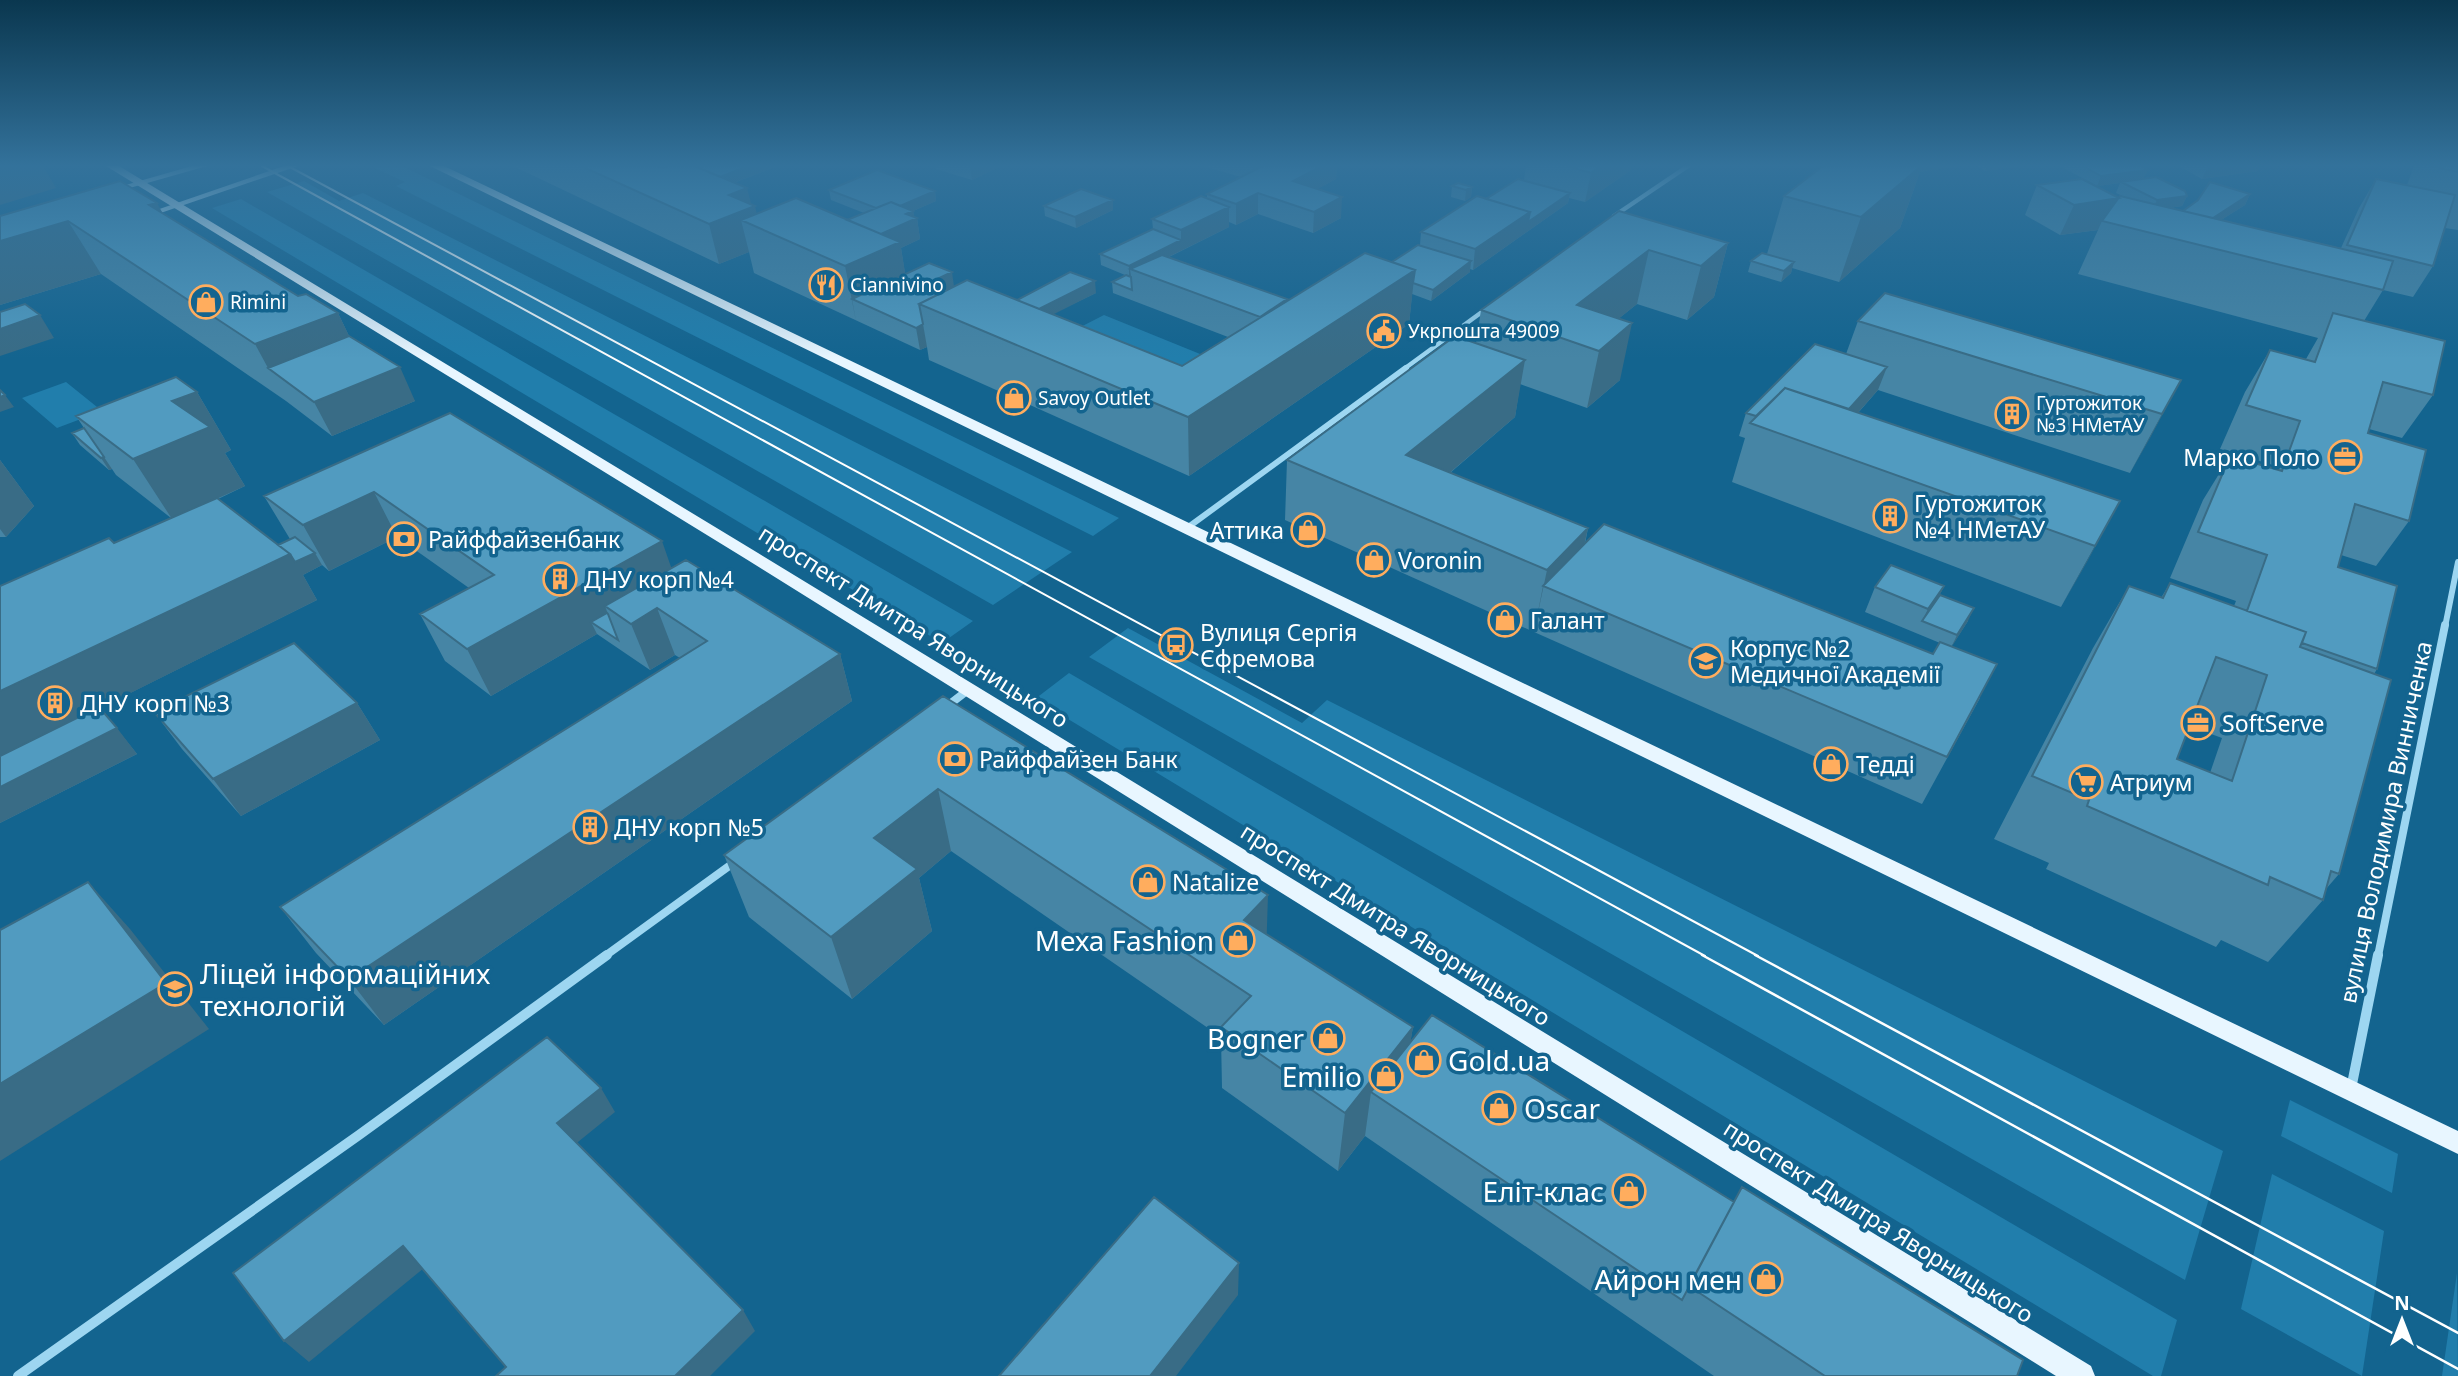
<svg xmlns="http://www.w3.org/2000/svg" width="2458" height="1376" viewBox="0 0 2458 1376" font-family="'Noto Sans',sans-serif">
  <rect width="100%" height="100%" fill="#13648f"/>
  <path fill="#217eac" d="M373 167H404L1119 518 1093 536 396 186 405 182Z
    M304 181 339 201 363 193 1072 552 993 605 267 192Z
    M241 199 973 621 942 643 212 208Z
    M1104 315 1205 356 1162 382 1057 339Z
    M66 382 102 411 57 428 22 398Z
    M1128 628 1302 723 1327 700 2223 1151 2185 1280 1089 657Z
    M1069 673 2177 1320 2161 1376H2153L1035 699Z
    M2290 1100 2398 1154 2392 1193 2281 1136Z
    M2272 1174 2384 1231 2362 1376 2241 1309Z
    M2457 1273 2458 1376H2442Z"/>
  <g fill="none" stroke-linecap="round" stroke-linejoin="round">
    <path stroke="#9dd6f1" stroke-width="4.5" d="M1614 216 1688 166
      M1404 369 1486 309"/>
    <path stroke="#9dd6f1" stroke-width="6" d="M1187 528 1406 368
      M2445 627 2458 562"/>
    <path stroke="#9dd6f1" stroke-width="8" d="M946 707 968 690
      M605 956 736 861
      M2378 956 2445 625"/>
    <path stroke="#9dd6f1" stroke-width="10" d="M2351 1089 2378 955
      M18 1376 359 1135 607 955"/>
    <path fill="#ccebfc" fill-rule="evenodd" d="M192 166H207L112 193 108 190Z
      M284 166H298L146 218 139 216Z"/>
    <path fill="#e8f6ff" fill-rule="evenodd" d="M106 166H119L758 553 2091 1366 2095 1376H2056L746 559Z
      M430 166H444L2458 1131V1154Z"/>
    <path stroke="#fff" stroke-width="2" d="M262 166 1705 956
      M288 166 1758 956"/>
    <path stroke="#fff" stroke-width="2.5" d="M1702 955 2458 1369
      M1755 955 2458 1333"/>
  </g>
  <path fill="#4685a5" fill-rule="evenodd" d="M513 166H699L697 167 699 168 704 166H777L734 183 756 214 847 220 864 213 831 200 829 190 935 191 936 201 913 211 914 217 917 218 920 239 901 248 905 274 954 287 1017 300 1096 293 1052 314 1182 366 1228 337 1113 293 1112 282 1125 275 1101 265 1100 254 1153 229 1152 219 1207 199V194L1241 177 1203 166H1337L1336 179 1317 189 1341 218 1313 233 1258 214 1236 225 1229 222V227L1169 257 1287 299V301L1392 262 1420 245 1421 232 1524 180 1526 166H1631V170L1585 202 1569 198 1568 203 1473 270 1470 269V272L1431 301 1412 294 1409 324 1189 476 929 360 927 347 920 350 754 273 749 252 719 264Z
    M936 166H1001L972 180 936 169Z
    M1978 166H2019L1985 171Z
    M2060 166H2141L2144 179 2187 196 2182 206 2169 208 2183 211 2250 194 2245 205 2221 220 2341 248 2359 208 2376 179 2407 185 2414 166H2458V230L2445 228 2433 266 2413 297 2383 290 2364 321 2433 395 2402 438 2369 429 2368 433 2409 521 2376 566 2341 555 2338 567 2377 669 2374 674 2339 874 2326 889 2323 900 2268 962 2221 940 2216 947 2046 869 2049 863 1994 839 2093 648 2129 586 2161 598 2170 583 2234 606 2236 601 2170 578 2203 500 2230 456 2271 468 2273 465 2220 449 2245 392 2270 350 2306 359 2318 338 2078 274 2098 230 2060 235 2025 215 2037 185 2119 198H2127L2116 193 2120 183 2097 186ZM2189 726 2222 738 2210 773 2177 759Z
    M2179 166H2260L2258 171 2202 179Z
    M1920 172 1900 228 1839 282 1792 268 1791 273 1781 282 1748 272 1751 261 1767 254 1784 196Z
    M1452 186 1472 187 1471 197 1465 201 1451 197Z
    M1113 200V210L1076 228 1045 216 1044 206Z
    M1619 211 1728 243 1714 297 1687 320 1637 304 1618 319 1620 380 1587 408 1520 384 1515 417 1450 473 1588 528 1585 544 1933 654 1940 643 1865 612 1875 587 1944 586 1939 596 1968 621 1951 647 1980 698 1922 804 1534 632 1285 520 1287 460 1476 343 1481 310Z
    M164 214 298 296 338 313 349 336 415 401 332 436 286 401 101 274 0 305V216Z
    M1858 321 2181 380 2130 473 1878 390 1858 413 2120 501 2061 607 1732 482 1745 438 1739 436 1746 413 1846 354Z
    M197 392 231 450 225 453 245 486 218 499 278 545 290 539 264 496 450 413 672 568 840 654 852 701 384 1025 316 953 280 907 680 658 675 655 650 670 597 634 491 696 445 661 420 614 469 588 397 537 329 571 322 565 303 575 317 600 100 708 137 754 0 823V586L114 543 171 518 116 475 112 469 109 470 80 445 72 433 84 428 76 416Z
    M0 460 34 506 6 537H0Z
    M943 696 1266 934 1413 1027 1410 1043 2017 1376H1714L1365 1136 1338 1171 1222 1088 1221 1037 951 851 919 878 932 931 852 999 749 917 724 855Z
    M357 703 380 740 241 816 182 749 154 712Z"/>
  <path fill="#396c86" d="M0 166H43L56 188 0 205Z
    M748 166H777L723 187 720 177Z
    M970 166H1001L972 180Z
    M1253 166H1278L1253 181Z
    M1322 166H1337L1336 179 1293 202V181Z
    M1600 166H1631V170L1585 202 1591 173Z
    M1918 166H1960L1920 172 1900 228 1839 282 1861 217Z
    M1987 166H2019L1985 171Z
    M2208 166H2260L2258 171 2202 179Z
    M2148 170 2143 180 2121 182 2120 183 2097 186 2101 176Z
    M1472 187 1471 197 1465 201 1466 190Z
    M747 188 752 207 755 206 760 228 741 220 749 252 719 264 709 224 729 195Z
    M935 191 936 201 913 211 915 219 917 218 920 239 901 248 909 296 852 299 856 321 845 266 886 212Z
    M1258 193V214L1236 225V204Z
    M1570 193 1568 203 1473 270 1475 249 1530 212Z
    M2250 194 2245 205 2202 232 2207 222Z
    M2187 196 2182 206 2152 211 2157 200Z
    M1342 197 1341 218 1313 233 1314 212Z
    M2119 198 2102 221 2098 230 2060 235 2074 205Z
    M1113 200V210L1076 228 1075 217Z
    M157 203 186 255 149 205Z
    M1229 207V227L1138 272 1130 269 1131 276 1129 277V266L1181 240V230Z
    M68 221 101 274 0 305V241Z
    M1728 243 1714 297 1687 320 1701 266Z
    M1649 250 1637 304 1585 346 1577 305Z
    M1471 261 1470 272 1431 301 1433 290Z
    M1794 262 1791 273 1781 282 1784 271Z
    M1415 270 1409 324 1189 476 1188 417Z
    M952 272 955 294 929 283Z
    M1095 281 1096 293 1036 323 1034 311Z
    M338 313 365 369 268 368 255 344Z
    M40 315 54 338 0 356V329Z
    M1632 323 1620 380 1587 408 1599 351Z
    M923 324 927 347 920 350 916 328Z
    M1525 360 1515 417 1406 510V455Z
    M400 367 415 401 332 436 314 402Z
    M1887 367 1878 390 1825 450 1822 439Z
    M2181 380 2150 438 2130 473 2162 414Z
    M197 392 231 450 225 453 245 486 172 519 133 459 172 401Z
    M5 395 14 407 0 412V397Z
    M104 457 112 469 109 470 101 458Z
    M0 460 34 506 6 537 0 529Z
    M374 492 397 537 329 571 303 525Z
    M2120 501 2087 562 2061 607 2095 546Z
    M1588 528 1574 590 1543 586 1534 632 1547 570Z
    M662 541 678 587 605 606 612 625 591 622 597 634 491 696 467 649Z
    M315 553 322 565 303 575 317 600 0 758V691L290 554Z
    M1944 586 1932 610 1922 621 1928 609Z
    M657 608 675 655 650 670 631 624Z
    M1974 608 1968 621 1951 648 1957 635Z
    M840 654 852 701 384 1025 349 979Z
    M357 703 380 740 241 816 213 779Z
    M117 728 137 754 0 823V787Z
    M938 789 951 851 919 878 932 931 852 999 831 937 874 838Z
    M88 882 130 929 209 1029 0 1161V1084Z
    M1268 895 1266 957 1244 920Z
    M1413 1027 1403 1088 1371 1092 1365 1136 1338 1171 1345 1113Z
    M601 1088 615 1112 573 1146 557 1123Z
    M403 1246 424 1268 309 1362 284 1341Z
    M1239 1263 1238 1295 1176 1376H1150Z
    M743 1310 755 1331 710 1376H675Z"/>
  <path fill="#519bc0" stroke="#396c86" stroke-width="2" fill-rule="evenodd" d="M581 166H658L663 168 667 166H695L747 188 729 195 755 206 709 224Z
    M704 166H748L720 177 699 168Z
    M1263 166H1322L1293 181 1342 197 1314 212 1258 193 1236 204 1207 194Z
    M1567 166H1600L1591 173Z
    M1823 166H1921L1861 217 1784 196Z
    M2083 166H2141L2148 170 2101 176Z
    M2431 166H2458V172Z
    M877 170 935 191 900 206 891 202 876 208 829 190Z
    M2156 177 2185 191 2187 196 2157 200 2121 182Z
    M1518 179 1570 193 1528 222 1530 212 1486 199Z
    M2082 179 2119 198 2074 205 2037 185Z
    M2376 179 2455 195 2433 266 2347 245Z
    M120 181 157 203 149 205 298 296 306 294 338 313 255 344 68 221 0 241V216Z
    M2210 182 2250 194 2213 218 2183 211 2198 200Z
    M1458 183 1472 187 1466 190 1452 186Z
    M1081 189 1113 200 1075 217 1044 206Z
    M1201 196 1229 207 1181 230 1152 219Z
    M1477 196 1530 212 1475 249 1421 232Z
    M2120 196 2393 261 2383 290 2102 221Z
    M796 198 900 242 845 266 741 220Z
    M891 202 913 211 906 214 917 218 881 234 847 220Z
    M1619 211 1728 243 1701 266 1649 250 1577 305 1632 323 1599 351 1481 310Z
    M1153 229 1181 240 1129 266 1100 254Z
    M1418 245 1471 261 1433 290 1413 283 1415 270 1392 262Z
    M1365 253 1415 270 1188 417 919 304 967 280 1182 366Z
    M1762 253 1794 262 1784 271 1751 261Z
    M1162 255 1287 299 1260 317 1130 269Z
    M929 263 952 272 929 283 947 290 919 304 923 324 916 328 852 299Z
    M1070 272 1095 281 1039 309 1017 300Z
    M1126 275 1131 277 1132 290 1112 282Z
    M1885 293 2181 380 2162 414 1858 321Z
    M25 304 40 315 0 329V312Z
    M2333 313 2445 341 2433 395 2383 382 2368 433 2426 450 2409 521 2355 504 2338 567 2397 586 2377 669 2302 643 2306 632 2247 611 2267 555 2198 532 2230 456 2282 471 2300 421 2246 405 2270 350 2315 362Z
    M349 336 400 367 314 402 268 368Z
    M1455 336 1525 360 1406 455 1588 528 1547 570 1287 460Z
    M1815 344 1887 367 1849 409 1785 388 1756 416 1746 413Z
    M176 377 197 392 172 401 210 427 133 459 76 416Z
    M1785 388 2120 501 2095 546 1750 423Z
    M0 390 5 395 0 397Z
    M450 413 662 541 467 649 420 614 494 575 374 492 303 525 264 496Z
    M84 428 104 457 101 458 72 433Z
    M217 498 290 554 0 691V586L109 538 114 543Z
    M1604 524 1933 654 1940 642 1997 664 1947 757 1543 586Z
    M295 537 315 553 295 562 290 554 278 545Z
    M686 560 840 654 349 979 280 907 707 641 657 608 631 624 605 606Z
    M1891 565 1944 586 1928 609 1875 587Z
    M2170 583 2306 632 2300 647 2391 680 2339 874 2331 871 2323 900 2270 877 2268 885 2087 806 2089 800 2032 776 2129 586 2163 598ZM2216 657 2267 675 2232 781 2177 759Z
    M1940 595 1974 608 1957 635 1922 621Z
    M607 613 608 614 618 640 591 622Z
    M294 643 357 703 213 779 154 712Z
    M943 696 1268 895 1244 920 1413 1027 1345 1113 1221 1027 1251 996 938 789 874 838 917 869 831 937 724 855Z
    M99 707 117 728 0 787V756Z
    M88 882 166 983 0 1084V930Z
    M1432 1015 1734 1202 1682 1300 1371 1092Z
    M547 1037 601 1088 557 1123 743 1310 675 1376H496L506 1367 403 1246 284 1341 233 1273Z
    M1742 1187 2023 1360 2017 1376H1825L1689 1286Z
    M1154 1197 1239 1263 1150 1376H999Z"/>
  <linearGradient id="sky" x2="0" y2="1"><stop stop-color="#0a374f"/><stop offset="0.46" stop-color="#33729b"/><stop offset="1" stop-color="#33729b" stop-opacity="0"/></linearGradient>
  <rect width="2458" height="359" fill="url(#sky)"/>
  <defs>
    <symbol id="restaurant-ring" viewBox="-11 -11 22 22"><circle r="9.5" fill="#13648f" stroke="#ffad5e" stroke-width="1.5"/><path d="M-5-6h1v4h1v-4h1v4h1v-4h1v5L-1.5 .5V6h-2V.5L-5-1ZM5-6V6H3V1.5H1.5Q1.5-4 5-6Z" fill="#ffad5e"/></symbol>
    <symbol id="shop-ring" viewBox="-11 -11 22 22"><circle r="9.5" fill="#13648f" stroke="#ffad5e" stroke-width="1.5"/><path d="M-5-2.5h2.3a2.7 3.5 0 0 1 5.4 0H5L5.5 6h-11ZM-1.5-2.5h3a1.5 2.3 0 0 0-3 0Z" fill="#ffad5e"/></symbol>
    <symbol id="civic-ring" viewBox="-11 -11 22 22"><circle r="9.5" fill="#13648f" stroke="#ffad5e" stroke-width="1.5"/><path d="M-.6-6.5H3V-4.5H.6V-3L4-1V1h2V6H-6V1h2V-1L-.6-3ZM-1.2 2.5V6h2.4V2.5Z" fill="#ffad5e"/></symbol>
    <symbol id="building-ring" viewBox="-11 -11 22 22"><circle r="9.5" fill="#13648f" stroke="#ffad5e" stroke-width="1.5"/><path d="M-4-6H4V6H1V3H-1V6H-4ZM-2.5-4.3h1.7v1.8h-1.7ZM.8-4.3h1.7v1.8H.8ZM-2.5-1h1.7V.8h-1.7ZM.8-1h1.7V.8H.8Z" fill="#ffad5e"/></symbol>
    <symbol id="office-ring" viewBox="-11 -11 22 22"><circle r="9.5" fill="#13648f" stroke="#ffad5e" stroke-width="1.5"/><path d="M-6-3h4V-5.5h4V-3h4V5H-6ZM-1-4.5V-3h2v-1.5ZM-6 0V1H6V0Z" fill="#ffad5e"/></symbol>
    <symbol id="bank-ring" viewBox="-11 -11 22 22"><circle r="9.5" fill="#13648f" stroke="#ffad5e" stroke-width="1.5"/><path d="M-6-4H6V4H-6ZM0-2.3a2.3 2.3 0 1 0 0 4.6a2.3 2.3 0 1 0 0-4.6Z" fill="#ffad5e"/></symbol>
    <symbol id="bus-ring" viewBox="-11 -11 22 22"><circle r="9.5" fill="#13648f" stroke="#ffad5e" stroke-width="1.5"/><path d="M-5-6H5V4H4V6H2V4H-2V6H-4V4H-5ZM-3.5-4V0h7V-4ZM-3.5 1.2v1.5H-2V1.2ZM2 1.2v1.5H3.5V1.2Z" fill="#ffad5e"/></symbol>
    <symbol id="university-ring" viewBox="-11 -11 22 22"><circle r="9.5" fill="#13648f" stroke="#ffad5e" stroke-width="1.5"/><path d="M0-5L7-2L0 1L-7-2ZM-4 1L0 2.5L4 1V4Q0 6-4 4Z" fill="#ffad5e"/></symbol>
    <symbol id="supermarket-ring" viewBox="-11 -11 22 22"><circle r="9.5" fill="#13648f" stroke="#ffad5e" stroke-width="1.5"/><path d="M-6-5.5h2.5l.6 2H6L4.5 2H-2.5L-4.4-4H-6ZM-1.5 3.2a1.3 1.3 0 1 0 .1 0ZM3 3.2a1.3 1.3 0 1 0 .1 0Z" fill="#ffad5e"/></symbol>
    <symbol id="school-ring" viewBox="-11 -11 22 22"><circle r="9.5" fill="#13648f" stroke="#ffad5e" stroke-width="1.5"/><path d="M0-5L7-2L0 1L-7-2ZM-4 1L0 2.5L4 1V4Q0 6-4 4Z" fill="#ffad5e"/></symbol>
  </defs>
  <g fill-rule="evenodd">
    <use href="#restaurant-ring" x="807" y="266" width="38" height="38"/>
    <use href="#shop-ring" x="187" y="283" width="38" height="38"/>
    <use href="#civic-ring" x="1365" y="312" width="38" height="38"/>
    <use href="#shop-ring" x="995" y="379" width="38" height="38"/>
    <use href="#building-ring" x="1993" y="395" width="38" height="38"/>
    <use href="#office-ring" x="2326" y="438" width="38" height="38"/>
    <use href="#building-ring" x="1871" y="497" width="38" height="38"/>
    <use href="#shop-ring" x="1289" y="511" width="38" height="38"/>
    <use href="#bank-ring" x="385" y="520" width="38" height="38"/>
    <use href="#shop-ring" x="1355" y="541" width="38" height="38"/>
    <use href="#building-ring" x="541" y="560" width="38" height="38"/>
    <use href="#shop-ring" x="1486" y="601" width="38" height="38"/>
    <use href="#bus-ring" x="1157" y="626" width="38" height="38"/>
    <use href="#university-ring" x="1687" y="642" width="38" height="38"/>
    <use href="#building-ring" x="36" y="684" width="38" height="38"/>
    <use href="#office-ring" x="2179" y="704" width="38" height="38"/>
    <use href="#bank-ring" x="936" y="740" width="38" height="38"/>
    <use href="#shop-ring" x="1812" y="745" width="38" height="38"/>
    <use href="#supermarket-ring" x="2067" y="763" width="38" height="38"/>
    <use href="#building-ring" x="571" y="808" width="38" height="38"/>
    <use href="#shop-ring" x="1129" y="863" width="38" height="38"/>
    <use href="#shop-ring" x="1219" y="921" width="38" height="38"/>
    <use href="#school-ring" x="156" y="970" width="38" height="38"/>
    <use href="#shop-ring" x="1309" y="1019" width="38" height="38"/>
    <use href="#shop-ring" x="1405" y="1041" width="38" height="38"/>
    <use href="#shop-ring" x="1367" y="1057" width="38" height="38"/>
    <use href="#shop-ring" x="1480" y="1089" width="38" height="38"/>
    <use href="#shop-ring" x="1610" y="1172" width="38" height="38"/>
    <use href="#shop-ring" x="1747" y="1260" width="38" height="38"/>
  </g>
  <g text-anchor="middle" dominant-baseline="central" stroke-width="7" stroke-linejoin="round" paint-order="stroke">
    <g font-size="19" fill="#fff" stroke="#13648f" text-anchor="start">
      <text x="850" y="285">Ciannivino</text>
      <text x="230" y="302">Rimini</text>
      <text x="1408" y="331">Укрпошта 49009</text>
      <text x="1038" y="398">Savoy Outlet</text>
      <text x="2036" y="403">Гуртожиток<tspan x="2036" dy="22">№3 НМетАУ</tspan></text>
    </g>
    <g font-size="23" fill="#fff" stroke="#13648f" text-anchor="start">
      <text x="2320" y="457" text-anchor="end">Марко Поло</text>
      <text x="1914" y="503">Гуртожиток<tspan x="1914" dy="26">№4 НМетАУ</tspan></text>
      <text x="1284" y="530" text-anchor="end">Аттика</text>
      <text x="428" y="539">Райффайзенбанк</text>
      <text x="1398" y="560">Voronin</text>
      <text x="584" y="579">ДНУ корп №4</text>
      <text x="1530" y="620">Галант</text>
      <text x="1200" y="632">Вулиця Сергія<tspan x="1200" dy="26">Єфремова</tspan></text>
      <text x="1730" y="648">Корпус №2<tspan x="1730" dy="26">Медичної Академії</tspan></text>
      <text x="80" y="703">ДНУ корп №3</text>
      <text x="2222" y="723">SoftServe</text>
      <text x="979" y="759">Райффайзен Банк</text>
      <text x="1856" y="764">Тедді</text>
      <text x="2110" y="782">Атриум</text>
      <text x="614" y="827">ДНУ корп №5</text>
      <text x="1172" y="882">Natalize</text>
    </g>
    <g font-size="23" fill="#fff" stroke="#13648f">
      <text transform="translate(914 626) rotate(32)">проспект Дмитра Яворницького</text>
      <text transform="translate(2385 822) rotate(-78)">вулиця Володимира Винниченка</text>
      <text transform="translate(1396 924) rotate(32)">проспект Дмитра Яворницького</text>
      <text transform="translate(1879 1221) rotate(32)">проспект Дмитра Яворницького</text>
    </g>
    <g font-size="28" fill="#fff" stroke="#13648f" text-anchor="end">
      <text x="1214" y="940">Меха Fashion</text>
      <text x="200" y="973" text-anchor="start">Ліцей інформаційних<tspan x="200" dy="32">технологій</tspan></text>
      <text x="1304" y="1038">Bogner</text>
      <text x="1448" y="1060" text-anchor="start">Gold.ua</text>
      <text x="1362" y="1076">Emilio</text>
      <text x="1524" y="1108" text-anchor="start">Oscar</text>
      <text x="1604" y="1191">Еліт-клас</text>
      <text x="1742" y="1279">Айрон мен</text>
    </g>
  </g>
  <g transform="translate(2402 1320)" stroke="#13648f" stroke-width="5" paint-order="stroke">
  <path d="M0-5L12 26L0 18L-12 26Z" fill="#ffffff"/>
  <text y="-10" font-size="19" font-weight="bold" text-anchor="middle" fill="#ffffff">N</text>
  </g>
</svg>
